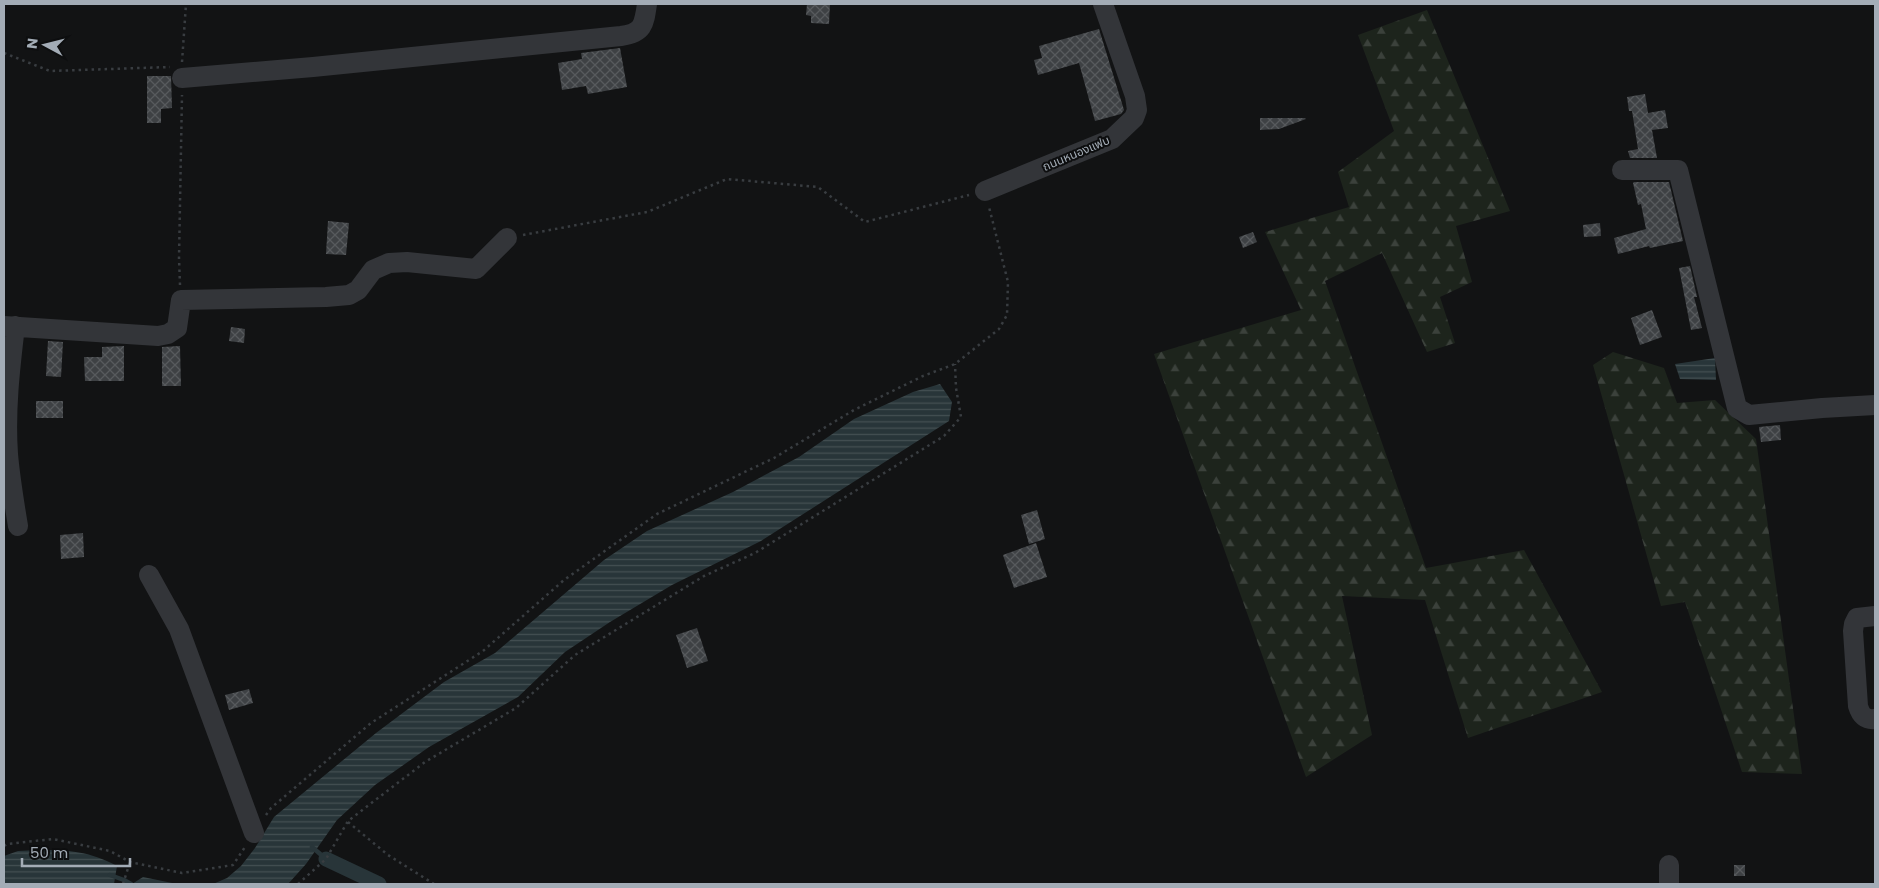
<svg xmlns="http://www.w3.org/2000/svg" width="1879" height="888" viewBox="0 0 1879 888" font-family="Poppins,'Noto Sans Thai',sans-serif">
  <defs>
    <pattern id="forest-firs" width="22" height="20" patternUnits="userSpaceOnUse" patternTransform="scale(1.25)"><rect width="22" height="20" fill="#1d241c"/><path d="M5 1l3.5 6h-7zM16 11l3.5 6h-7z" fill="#3b413b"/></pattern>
    <pattern id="water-rules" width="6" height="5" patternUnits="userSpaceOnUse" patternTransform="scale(1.25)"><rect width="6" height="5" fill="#283539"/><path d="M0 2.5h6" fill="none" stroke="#445053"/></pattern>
    <pattern id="building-cross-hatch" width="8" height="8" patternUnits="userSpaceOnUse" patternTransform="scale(1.25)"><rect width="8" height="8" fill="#3e4144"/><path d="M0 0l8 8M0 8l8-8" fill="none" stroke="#575a5d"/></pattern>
  </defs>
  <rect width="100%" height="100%" fill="#121314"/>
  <path fill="url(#forest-firs)" d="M1427 10 1510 211 1456 226 1472 282 1440 297 1455 343 1427 352 1382 253 1325 281 1426 568 1524 550 1602 692 1468 738 1425 600 1342 596 1372 735 1306 777 1154 354 1301 310 1265 232 1349 207 1338 172 1394 131 1358 35Z
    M1613 352 1664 368 1677 403 1715 400 1756 439 1802 774 1742 772 1685 602 1661 606 1593 365Z"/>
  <path fill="url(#water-rules)" d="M1715 358 1716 380 1680 379 1675 364Z
    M940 384 952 402 949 421 761 541 672 585 610 622 565 652 518 697 429 747 375 785 337 820 306 864 288 884H213L227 878 241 866 255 848 274 817 376 733 444 682 495 653 604 560 647 531 733 492 799 457 854 419 913 392Z
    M38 850C69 850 89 851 117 866L114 884H4V856L18 851Z
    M143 877 177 884H132Z"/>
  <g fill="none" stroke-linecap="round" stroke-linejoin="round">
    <path stroke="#283539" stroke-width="4.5" d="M312 847 326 859
      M110 875 124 880 131 884"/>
    <path stroke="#283539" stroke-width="15" d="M326 859 379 884"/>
  </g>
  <path fill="url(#building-cross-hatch)" d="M807 4H830L829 24 811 23V16L806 15Z
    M1099 29 1124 110 1121 114 1095 121 1079 63 1038 75 1034 60 1042 58 1039 46Z
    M620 48 627 87 588 94 586 86 562 90 558 63 582 59 581 53Z
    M147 76H171L172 108 161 109V123H147Z
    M1645 94 1648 113 1665 110 1668 128 1652 130 1657 158H1630L1628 151 1638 149 1632 111H1629L1627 97Z
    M1260 118H1305L1306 119 1279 129 1260 130Z
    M1634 182H1669L1683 241 1650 248 1649 246 1618 254 1614 238 1646 229 1641 204 1638 205 1633 183Z
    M328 221 349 223 346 255 326 254Z
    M1600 223 1601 236 1584 237 1583 225Z
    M1253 232 1257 242 1243 248 1239 237Z
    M1690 266 1697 297H1694L1702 328 1691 330 1679 268Z
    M1652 310 1662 337 1640 345 1631 318Z
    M231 327 245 329 244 343 229 341Z
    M48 341 63 342 61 377 46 376Z
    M124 346V381H85L84 357H102V347Z
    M180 346 181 386H162V347Z
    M36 401H63V418H36Z
    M1780 425 1781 440 1761 442 1759 427Z
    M1037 510 1045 539 1029 544 1021 515Z
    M83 533 84 557 61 559 60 535Z
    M1036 543 1047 577 1014 588 1003 555Z
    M697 628 708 661 687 668 676 635Z
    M249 689 253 703 229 710 225 695Z
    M1734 865H1745V876H1734Z"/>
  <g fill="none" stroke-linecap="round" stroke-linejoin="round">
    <path stroke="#393d41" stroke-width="2.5" stroke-dasharray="2.5 4" stroke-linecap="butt" d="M4 53 50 71 170 67
      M182 62 186 4
      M523 235 647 212 727 179 818 187 865 222 969 195
      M180 285 179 258 182 95
      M266 815 271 808 371 723 483 651 564 580 657 514 774 458 854 410 923 376 955 364 999 329 1007 315 1008 282 989 207
      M348 822 388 855 434 884
      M4 846 7 844 53 839 110 851 130 862 182 873 233 865 245 847
      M123 884 130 862
      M298 884 326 859 348 821 425 762 516 708 575 655 704 576 755 553 944 436 961 417 956 388 955 364"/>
    <path stroke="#333539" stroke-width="20" d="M182 78 313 67 621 36C643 33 644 25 647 4
      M1622 170H1678L1737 408 1749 415 1822 408 1875 405
      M985 191 1112 139 1134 118 1137 110 1135 96 1103 4
      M4 326 158 336 168 334 177 328 181 300 326 297 349 295 358 290 373 270 389 263 407 262 476 269 507 238
      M15 326C10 368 5 411 8 454 10 478 14 502 18 526
      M149 575 179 629 254 833
      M1875 616 1857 618 1854 624 1853 631 1858 706C1861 716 1865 720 1875 719
      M1669 884V865"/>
  </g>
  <g text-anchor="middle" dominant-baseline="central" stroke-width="4" stroke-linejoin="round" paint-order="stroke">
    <g font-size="12" fill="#a3acb6" stroke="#0d0e0f">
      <text transform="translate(1076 153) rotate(-23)">ถนนหนองแฟบ</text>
    </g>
  </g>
  <rect width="1879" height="888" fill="none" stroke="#a3acb6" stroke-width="10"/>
  <g transform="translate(45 45) rotate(277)" stroke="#0d0e0f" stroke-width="4" paint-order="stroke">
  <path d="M0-4L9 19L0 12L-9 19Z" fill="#a3acb6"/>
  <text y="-8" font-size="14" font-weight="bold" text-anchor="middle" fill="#a3acb6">N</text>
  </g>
  <path d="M22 858v8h108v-8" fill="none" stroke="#a3acb6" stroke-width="2.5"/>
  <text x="30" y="858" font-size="15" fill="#a3acb6" stroke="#0d0e0f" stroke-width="4" paint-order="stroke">50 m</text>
</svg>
